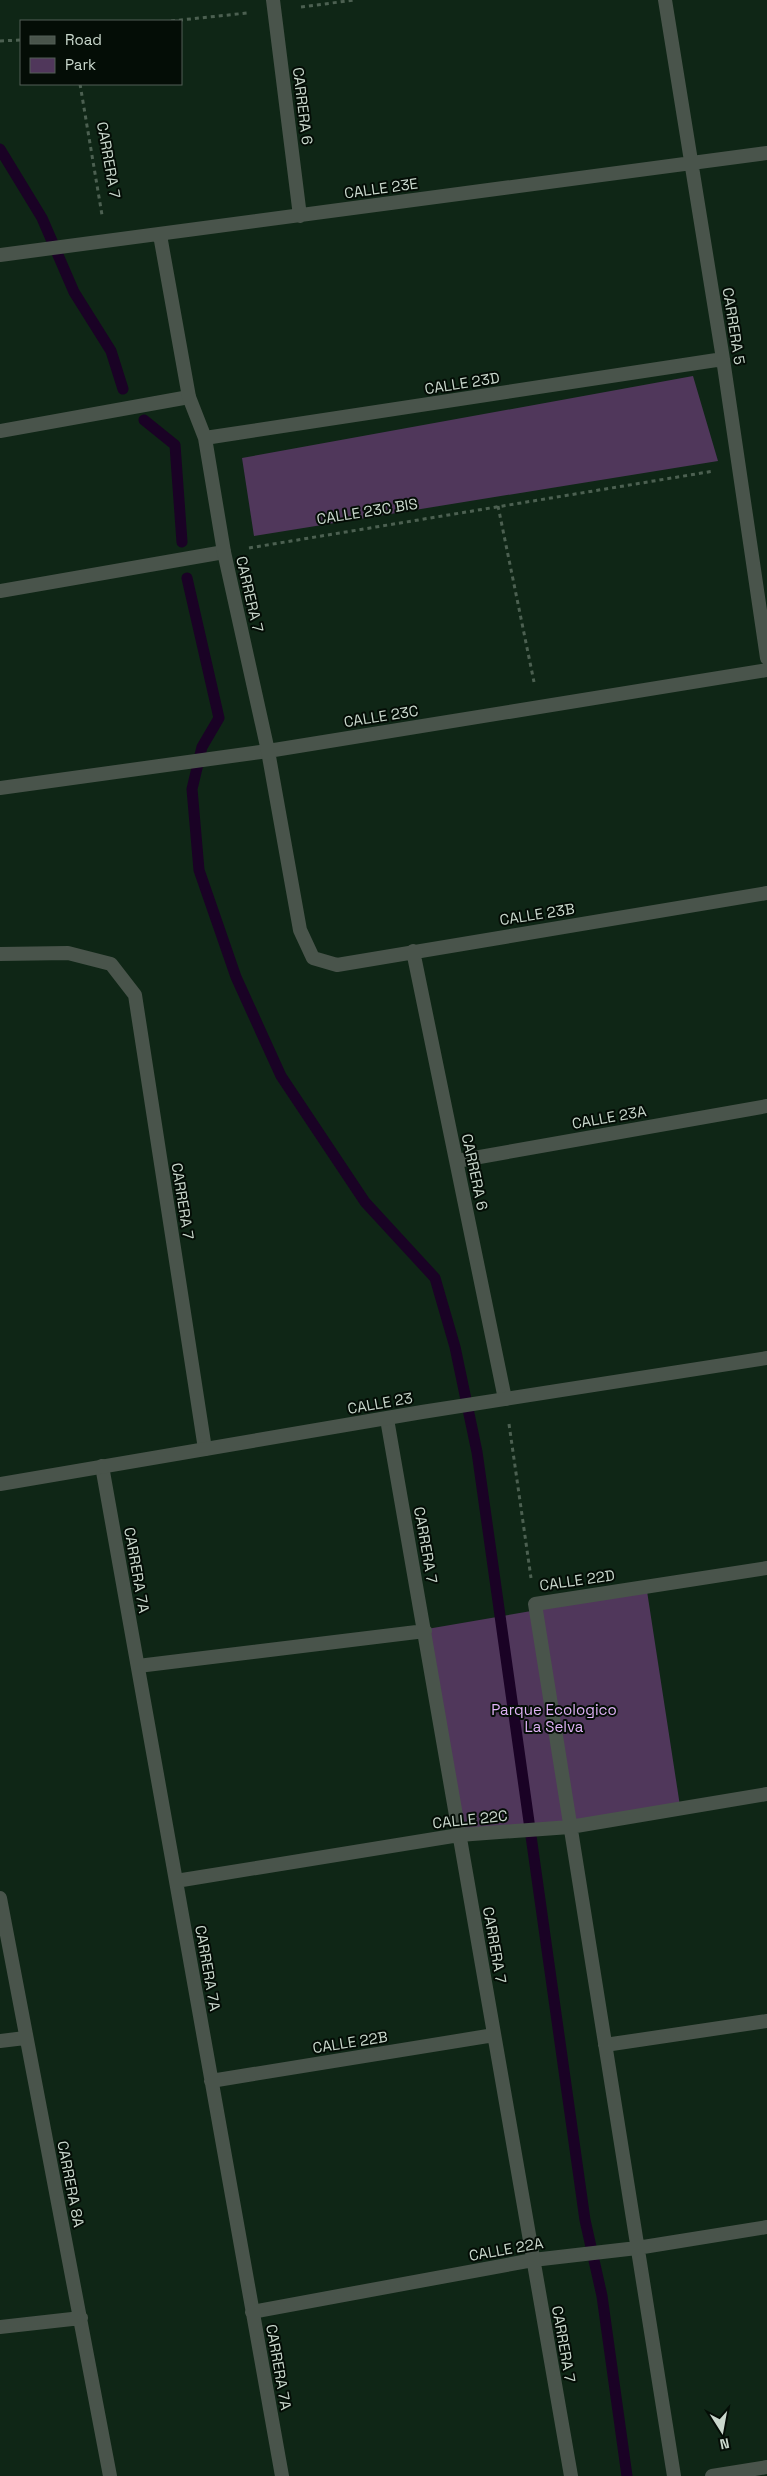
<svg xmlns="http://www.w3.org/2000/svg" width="767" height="2476" viewBox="0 0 767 2476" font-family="'Space Grotesk',sans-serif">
  <rect width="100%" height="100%" fill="#0f2616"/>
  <path fill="#50375b" d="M693 376 718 461 254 536 242 458Z
    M647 1591 680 1806 569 1825 460 1832 427 1629Z"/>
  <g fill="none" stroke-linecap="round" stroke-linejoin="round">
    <path stroke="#1a0225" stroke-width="11" d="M0 149 42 218 74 292 111 351 123 389
      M144 420 175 445 182 542
      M187 578 219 718 202 747 192 789 199 870 236 977 281 1076 365 1202 435 1278 455 1347 477 1452 585 2220 602 2296 627 2476"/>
    <path stroke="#4c6051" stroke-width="3" stroke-dasharray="4 4" stroke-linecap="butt" d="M301 7 355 0
      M171 21 247 13
      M0 41 21 40
      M80 84 102 215
      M498 506 534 682
      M249 548 714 471
      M509 1424 531 1578"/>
    <path stroke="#49544b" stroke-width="14" d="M0 431 189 397
      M0 591 224 552
      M0 788 268 751"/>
    <path stroke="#49544b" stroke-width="14" d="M273 0 300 216
      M665 0 723 359 767 658
      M160 235 189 397 205 438 224 552 268 751 300 930 313 958 337 965 767 893
      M0 255 767 153
      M205 438 723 359
      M268 751 767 670
      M413 951 505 1399
      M0 954 68 953 111 964 135 995 205 1449
      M457 1161 767 1106
      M387 1419C451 1771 509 2124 571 2476
      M102 1466 282 2476
      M138 1666 425 1631
      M176 1881 459 1835 570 1827 767 1794
      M0 1898 110 2476
      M0 2041 25 2038
      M605 2045 767 2021
      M211 2081 494 2035
      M252 2312 533 2260 637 2248 767 2227
      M0 2327 81 2318
      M674 2476 535 1604 767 1568
      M712 2476 767 2467"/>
    <path stroke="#49544b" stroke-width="14" d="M0 1484 422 1412 767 1358"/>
  </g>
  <g text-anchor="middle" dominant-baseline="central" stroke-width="4" stroke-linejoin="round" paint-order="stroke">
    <g font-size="15" fill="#cad8cd" stroke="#040d06">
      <text transform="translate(303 106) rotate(83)">CARRERA 6</text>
      <text transform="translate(109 160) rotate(80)">CARRERA 7</text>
      <text transform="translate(381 188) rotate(-8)">CALLE 23E</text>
      <text transform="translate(734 326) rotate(81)">CARRERA 5</text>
      <text transform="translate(462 383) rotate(-9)">CALLE 23D</text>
      <text transform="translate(367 511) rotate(-9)">CALLE 23C BIS</text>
      <text transform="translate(250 594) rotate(77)">CARRERA 7</text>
      <text transform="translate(381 716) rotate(-9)">CALLE 23C</text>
      <text transform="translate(537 914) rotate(-9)">CALLE 23B</text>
      <text transform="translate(609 1117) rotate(-10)">CALLE 23A</text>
      <text transform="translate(475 1172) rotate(78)">CARRERA 6</text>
      <text transform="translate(183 1201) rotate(81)">CARRERA 7</text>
      <text transform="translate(380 1403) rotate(-10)">CALLE 23</text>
      <text transform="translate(426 1545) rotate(80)">CARRERA 7</text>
      <text transform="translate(137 1570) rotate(80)">CARRERA 7A</text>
      <text transform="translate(577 1580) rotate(-8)">CALLE 22D</text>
      <text transform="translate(470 1819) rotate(-6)">CALLE 22C</text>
      <text transform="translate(495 1945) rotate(80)">CARRERA 7</text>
      <text transform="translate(208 1968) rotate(80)">CARRERA 7A</text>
      <text transform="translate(350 2042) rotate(-9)">CALLE 22B</text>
      <text transform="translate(71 2184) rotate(79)">CARRERA 8A</text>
      <text transform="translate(506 2249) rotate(-10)">CALLE 22A</text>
      <text transform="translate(564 2344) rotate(80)">CARRERA 7</text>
      <text transform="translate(279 2367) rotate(80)">CARRERA 7A</text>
    </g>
    <g font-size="15" fill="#e0b2f6" stroke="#040d06">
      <text x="554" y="1709">Parque Ecologico<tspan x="554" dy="17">La Selva</tspan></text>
    </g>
  </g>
  <rect x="20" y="20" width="162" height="65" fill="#040d06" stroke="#535e56"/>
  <rect x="30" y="36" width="25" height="8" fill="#49544b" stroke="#535e56"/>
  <text x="65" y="45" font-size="15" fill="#cad8cd">Road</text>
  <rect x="30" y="58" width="25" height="15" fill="#50375b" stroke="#535e56"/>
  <text x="65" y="70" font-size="15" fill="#cad8cd">Park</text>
  <g transform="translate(722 2431) rotate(169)" stroke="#040d06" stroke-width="4" paint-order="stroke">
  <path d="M0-4L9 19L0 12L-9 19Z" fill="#cad8cd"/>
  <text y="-8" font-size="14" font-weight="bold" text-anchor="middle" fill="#cad8cd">N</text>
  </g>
</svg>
